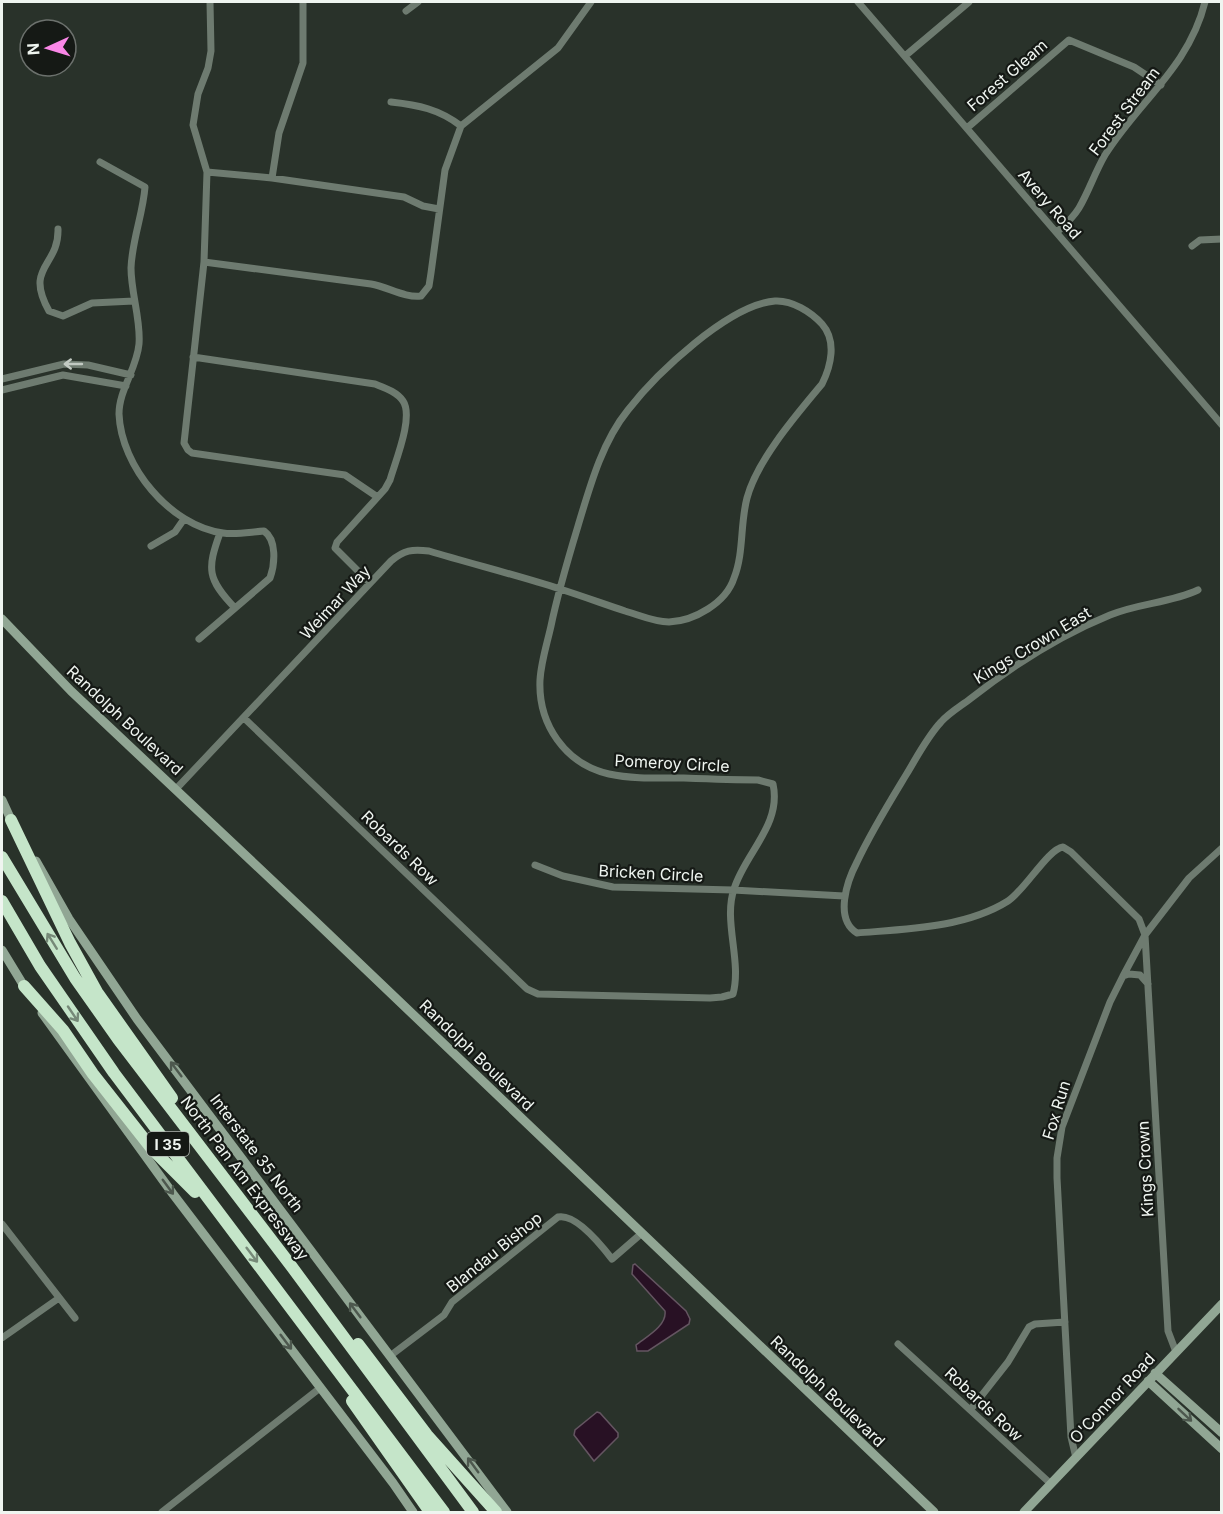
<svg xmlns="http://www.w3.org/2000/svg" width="1223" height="1514" viewBox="0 0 1223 1514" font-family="Inter,sans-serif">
  <rect width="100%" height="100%" fill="#29322a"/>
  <path fill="#281124" stroke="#645561" stroke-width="1.5" d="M635 1264 686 1311 690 1319 689 1324 648 1351H637L636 1345C646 1337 667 1326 665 1311L632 1274 633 1265Z
    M597 1412 600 1413 618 1433V1437L594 1461 574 1435 575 1430Z"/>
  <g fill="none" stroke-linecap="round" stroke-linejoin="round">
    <path stroke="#6e7b70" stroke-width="7" d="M210 2 211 51 208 68 198 94 193 125 207 172 204 262 184 443 188 450 192 453 345 475 376 496
      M858 2 1222 425
      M406 11 418 2
      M905 56 969 2
      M391 102C418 105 439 109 461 126
      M967 128 1069 40 1134 67 1161 85
      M100 162 145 187C143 214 132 240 131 268 131 293 141 320 139 344 137 368 119 390 119 414 121 466 170 526 223 533 236 535 250 532 264 531 277 540 275 564 270 578L199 639
      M207 172 272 178 404 197 423 206 439 209
      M272 178 279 133 303 63V2
      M58 229C59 267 24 266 49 311L63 316 92 303 134 301
      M1057 232C1065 225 1073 218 1079 208 1089 191 1095 172 1105 155 1139 101 1189 67 1205 2
      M1192 246 1200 240 1222 239
      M204 262 371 284C388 287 405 298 421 296L429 286 431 273 445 170 461 126 558 48 591 2
      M193 357 375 384C385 388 397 392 403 401 414 417 395 462 390 480L385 489 337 542 335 548 370 583
      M2 379 64 364 88 365 131 375
      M2 390 63 375 126 386
      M220 533C207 569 207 579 235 608
      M151 546 175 532 184 519
      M176 789 391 561C404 550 412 549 429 551 472 564 517 575 560 589 582 596 604 604 625 611 639 615 654 622 669 622 694 621 726 603 734 578 744 553 740 524 747 498 757 460 797 414 822 384 831 366 837 341 822 324 811 312 792 300 775 301 728 305 656 374 628 410 602 442 590 486 578 526 568 559 558 592 551 626 547 644 541 662 540 680 538 724 565 764 609 774 632 779 657 778 681 778 707 779 732 780 758 780L773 784C782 825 745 853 734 889 723 921 742 961 733 994L722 997 710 998 538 994 527 989 244 718
      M535 865 563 876 613 887 733 890 844 896
      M1123 976 1129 974 1140 975 1148 984
      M2 1224 75 1318
      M2 1338 59 1298
      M898 1344 1051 1484
      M1176 1352 1168 1331 1145 935 1139 919 1071 852 1063 847C1048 849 1025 890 1008 901 965 928 906 929 857 933 834 919 847 881 857 862 871 832 889 803 906 775 917 757 927 737 941 722 949 713 961 706 970 699 1012 666 1061 635 1110 615 1139 603 1170 603 1198 590
      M390 1356 444 1315 452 1302 558 1217C576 1213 602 1246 612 1259L642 1233
      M971 1409 1008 1362 1029 1327 1035 1324 1065 1322
      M1076 1458 1071 1437 1057 1178V1158L1062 1127 1110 1002 1123 976 1145 935 1189 878 1222 848
      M162 1512 320 1388"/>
    <path stroke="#91a694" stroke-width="9" d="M2 619 71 691 313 919 934 1512
      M2 800 13 824
      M36 861 69 919 137 1019 507 1512
      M2 950 27 991
      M42 1013 173 1194 393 1483 413 1512
      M1155 1373 1222 1433
      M1148 1381 1222 1449
      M1024 1512 1222 1304"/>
    <path stroke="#c5e5c9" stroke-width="12" d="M11 820 70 943 97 992 172 1098
      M2 857 75 978 118 1039 289 1263 473 1512
      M2 901 40 966 114 1073 444 1512
      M24 986 63 1030 93 1074 152 1149 195 1192
      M358 1344 427 1435 496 1512
      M352 1401 430 1512"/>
  </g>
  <defs><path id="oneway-shaft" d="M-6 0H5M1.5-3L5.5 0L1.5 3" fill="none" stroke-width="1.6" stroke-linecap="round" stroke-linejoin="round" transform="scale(1.5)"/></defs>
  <use stroke="#c2cac3" href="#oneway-shaft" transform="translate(73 364) rotate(-180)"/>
  <g stroke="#768978">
    <use href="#oneway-shaft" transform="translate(52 941) rotate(-122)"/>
    <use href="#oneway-shaft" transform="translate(73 1014) rotate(56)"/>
    <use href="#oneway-shaft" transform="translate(252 1255) rotate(53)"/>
  </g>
  <g stroke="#4d584e">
    <use href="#oneway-shaft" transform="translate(176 1069) rotate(-127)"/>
    <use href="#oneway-shaft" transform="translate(168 1187) rotate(54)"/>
    <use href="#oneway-shaft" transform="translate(355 1310) rotate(-127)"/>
    <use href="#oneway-shaft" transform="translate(286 1342) rotate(53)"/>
    <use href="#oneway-shaft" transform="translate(1185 1415) rotate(43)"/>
    <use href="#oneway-shaft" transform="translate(473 1465) rotate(-126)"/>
  </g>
  <g text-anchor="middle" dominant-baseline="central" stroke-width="4.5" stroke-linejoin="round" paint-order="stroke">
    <rect fill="#151915" stroke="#aeb3ae" stroke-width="1.5" x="147" y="1132" width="42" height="24" rx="4.5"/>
    <g font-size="15" font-weight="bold" fill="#eff5f0">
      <text x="168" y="1144">I 35</text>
    </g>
    <g font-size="16" fill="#eff5f0" stroke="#151915">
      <text transform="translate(1007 75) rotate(-41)">Forest Gleam</text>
      <text transform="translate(1124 111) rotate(-53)">Forest Stream</text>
      <text transform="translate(1050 204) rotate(49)">Avery Road</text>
      <text transform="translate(335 602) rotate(-47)">Weimar Way</text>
      <text transform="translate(1032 645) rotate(-31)">Kings Crown East</text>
      <text transform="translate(125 720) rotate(43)">Randolph Boulevard</text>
      <text transform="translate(672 763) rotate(3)">Pomeroy Circle</text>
      <text transform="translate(400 848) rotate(44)">Robards Row</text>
      <text transform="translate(651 873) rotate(3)">Bricken Circle</text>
      <text transform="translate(477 1055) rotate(44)">Randolph Boulevard</text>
      <text transform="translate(1056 1110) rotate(-73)">Fox Run</text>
      <text transform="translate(257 1153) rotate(53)">Interstate 35 North</text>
      <text transform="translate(1145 1169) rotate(-93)">Kings Crown</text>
      <text transform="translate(245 1178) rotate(53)">North Pan Am Expressway</text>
      <text transform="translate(494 1252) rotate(-39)">Blandau Bishop</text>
      <text transform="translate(828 1391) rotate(44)">Randolph Boulevard</text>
      <text transform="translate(1112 1398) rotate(-47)">O'Connor Road</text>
      <text transform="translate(984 1404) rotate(43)">Robards Row</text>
    </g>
  </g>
  <rect width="1223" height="1514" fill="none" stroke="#eff5f0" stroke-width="6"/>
  <g transform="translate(48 48) rotate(266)"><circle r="28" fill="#151915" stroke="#6c716d" stroke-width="1.5"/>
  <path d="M0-4.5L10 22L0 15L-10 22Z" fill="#fa87e7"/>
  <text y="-9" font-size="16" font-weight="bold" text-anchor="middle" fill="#eff5f0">N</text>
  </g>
</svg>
